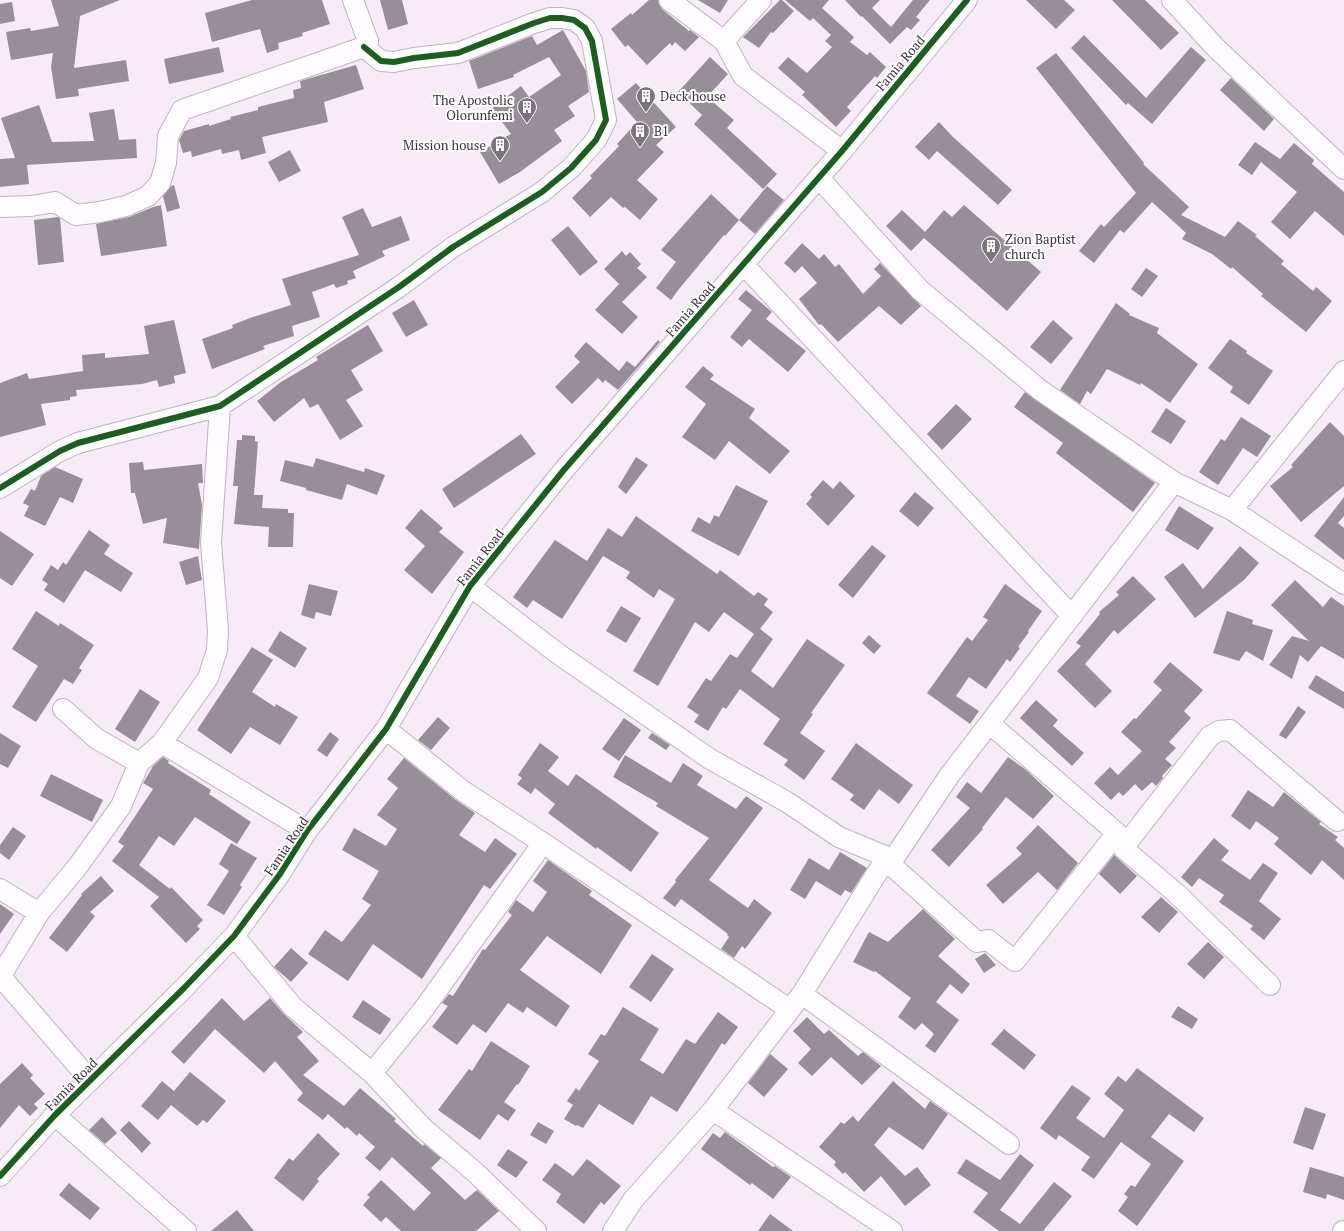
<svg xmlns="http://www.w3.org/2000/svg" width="1344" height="1231" viewBox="0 0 1344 1231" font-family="'PT Serif',serif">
  <rect width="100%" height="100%" fill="#f7ebf8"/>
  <path fill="#988e99" d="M51 0H120L80 16 74 68 126 60 129 81 78 89 79 96 56 99 51 67 53 53 11 60 6 32 30 28 31 31 59 26Z
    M252 0H322L330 24 302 33 303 36 278 43 279 49 267 53 260 29 212 42 205 13Z
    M380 0H402L408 24 388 30Z
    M649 0H658L662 9 689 31 690 30 699 37 685 51 675 42 672 46 670 43 647 65 628 45 625 47 611 29 631 13 632 15Z
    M698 0H728L720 13Z
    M780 0H782L794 11 773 33 771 32 759 48 743 37Z
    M785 0H829L822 8 854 37 850 42 867 55 870 52 886 67 877 78 875 76 847 107 851 111 836 127 802 95 805 92 778 68 788 57 807 73 832 47 825 41 831 35 813 18 810 21Z
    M845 0H880L872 8 891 27 913 0H930L916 17 920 20 911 30 907 27 890 44 862 16 861 17Z
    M1026 0H1064L1075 10 1056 29Z
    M1112 0H1145L1179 33 1161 50Z
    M12 2 15 21 0 24V4Z
    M563 30 586 71 589 92 568 106 575 116 554 130 562 141 520 172 499 184 480 152 511 134 492 108 521 86 529 97 561 75 549 57 513 75 514 77 478 89 469 61 532 36 537 45Z
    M1084 35 1146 98 1191 47 1206 60 1152 124 1128 103 1126 105 1071 48Z
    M219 47 224 72 169 84 164 59Z
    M1056 53 1144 163 1143 164 1189 207 1181 215 1225 237 1238 221 1257 235 1255 236 1284 261 1281 264 1313 291 1316 287 1332 301 1306 332 1261 296 1263 294 1232 267 1231 269 1212 254 1182 239 1186 233 1152 202 1124 233 1120 230 1094 263 1079 251 1101 224 1104 227 1136 193 1036 68Z
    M710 57 728 74 707 97 734 120 727 128 777 174 763 189 694 124 702 115 678 92Z
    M356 65 364 89 324 102 328 122 262 137 266 153 241 160 239 150 222 154 221 149 192 157 191 151 183 153 179 140 184 131 209 124V126L231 119 230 117 258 110V107L294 98 293 90 301 88 300 81Z
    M1231 78 1274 119 1264 131 1220 90Z
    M636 83 676 127 656 145 664 152 637 180 658 199 640 220 625 207 623 208 611 197 590 217 572 198 592 178 590 176 619 146 617 144 637 122 617 99Z
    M39 105 52 142 94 141 89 113 114 109 119 140 136 139 137 158 27 165 29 184 0 187V159L15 158 1 118Z
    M939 122 952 136 1012 190 998 205 937 151 929 160 915 147Z
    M1255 142 1280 159 1294 143 1314 160 1312 164 1344 192V236L1315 211 1290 239 1271 222 1297 192 1261 162 1252 175 1238 165Z
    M290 150 301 171 279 182 268 162Z
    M174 185 180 208 167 212 163 196 171 186Z
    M767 186 784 200 755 234 739 220 725 236 724 235 679 289 671 300 656 288 676 262 661 250 711 194 739 220Z
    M161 205 167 246 101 256 96 224 129 217 153 207Z
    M964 205 1041 272 1007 311 924 238 911 251 886 226 902 210 925 232 944 210 952 217Z
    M363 208 372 227 401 216 410 240 382 251 385 256 353 271 356 278 347 281 348 284 336 288 334 284 312 292 320 317 292 326 294 336 263 346 265 349 212 369 202 339 233 328 232 325 250 318 291 305 282 279 359 255 342 217Z
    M58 217 60 218 64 262 38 265 34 220Z
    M568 226 598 262 580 276 551 240Z
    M802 243 819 259 824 254 835 267 839 264 863 294 881 276 874 269 880 263 921 306 901 325 879 306 838 342 821 324 819 325 799 299 817 283 802 266 795 273 784 263Z
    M622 251 626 256 630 252 641 264 637 268 647 277 622 302 638 317 622 334 595 310 619 284 604 269Z
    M1146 268 1158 276 1142 297 1131 289Z
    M746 290 772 312 766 319 806 351 788 372 749 339 742 347 730 337 752 310 738 299Z
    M414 300 428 325 406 337 392 313Z
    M1116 303 1130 314 1129 315 1159 328 1157 333 1198 364 1170 403 1141 383 1140 385 1107 369 1091 394 1087 391 1080 404 1060 390Z
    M174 320 186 373 174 376 175 383 159 387 157 380 142 384 76 390 77 396 70 397V400L41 404 46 425 0 437V383L27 373 29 379 83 371 82 355 105 353V358L149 354 144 326Z
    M1053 320 1073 338 1051 364 1030 347Z
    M368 325 383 351 351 370 363 390 346 400 363 426 340 440 318 404 310 408 304 398 274 422 257 401 281 382 318 360 316 357Z
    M1230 339 1247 351 1246 353 1273 371 1249 405 1230 392 1233 387 1208 368Z
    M658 340 660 342 618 390 605 380 603 383 598 378 572 404 555 387 580 362 574 356 586 342 619 371 627 361 635 367Z
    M703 366 714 375 710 379 755 409 749 418 790 451 770 474 729 441 715 460 682 437 706 404 685 387Z
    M1025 392 1155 483 1133 512 1056 453 1063 443 1014 407Z
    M956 404 972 419 942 450 927 434Z
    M1166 408 1186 421 1171 444 1151 432Z
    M1241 417 1271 436 1257 457 1243 448 1218 485 1199 472 1221 439 1225 441Z
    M1330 422 1344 436V486L1301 522 1270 486 1293 467 1291 465Z
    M521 434 536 454 454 508 442 489Z
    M242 435 255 436V441L258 442 254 495H263L262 508 288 509V513H294L293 547H268L269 527 234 524 238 486H233L237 440H242Z
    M636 457 648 465 626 494 618 487Z
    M316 458 364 472 365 468 385 475 377 495 347 484 342 500 306 490V488L280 481 285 460 313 467Z
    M143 462 144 470 202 464 203 483H198L202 505 199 549 163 543 167 518 143 524 135 493H131L129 463Z
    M55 467 83 479 73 503 60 497 45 526 24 516 29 506 23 503 31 489 35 491 41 476Z
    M823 480 833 489 840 481 855 496 828 526 806 504 812 497 810 495Z
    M736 485 768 501 739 556 691 531 698 517 710 524 714 515 719 517Z
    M915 492 934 508 918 527 899 511Z
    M1344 497V516L1338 523 1344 528V560L1314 536Z
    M1179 506 1214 528 1198 550 1165 530Z
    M421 509 443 528 439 532 464 552 432 594 404 570 425 546 405 528Z
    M636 516 717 574 720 570 754 596 758 592 768 599 764 605 773 612 760 629 773 639 751 671 773 688 807 639 845 665 811 713 813 714 800 733 825 751 804 780 784 765 788 760 763 744 780 719 740 689 726 709 723 707 708 731 694 722 699 715 687 707 706 678 711 681 730 654 737 658 754 634 724 612 709 632 695 622 658 686 633 671 675 599 659 589 654 598 626 578 630 572 603 556 562 619 533 600 527 608 513 597 555 540 587 561 608 528 622 537Z
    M89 530 110 545 104 554 133 573 121 592 85 570 64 603 44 590 48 584 42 580 51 565 58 570 63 562 66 565Z
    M0 531 34 554 12 586 0 578Z
    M872 545 886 556 853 598 838 585Z
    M1240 546 1259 563 1244 580 1195 618 1164 577 1183 563 1203 589Z
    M198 556 202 580 186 585 179 562Z
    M1133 576 1156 599 1118 634 1114 630 1085 664 1112 691 1095 708 1057 671 1081 646 1076 643 1100 614 1099 612 1119 595 1116 592Z
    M1295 580 1323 607 1331 597 1344 606V659L1321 646 1308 662 1300 655 1292 679 1269 665 1292 636 1309 641 1271 605Z
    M309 584 338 591 331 616 316 612 314 619 301 615Z
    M1005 584 1042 611 1028 631 1029 632 1018 647 1020 648 1010 662 1007 659 986 689 969 677 956 696 979 711 970 724 927 693 967 637 972 641 988 620 983 617Z
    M621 606 641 618 626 643 606 631Z
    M36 611 59 626 60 623 94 645 79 668 82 670 73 684 64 679 36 722 12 707 38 666 12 649Z
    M1227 611 1253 620 1252 624 1273 630 1263 661 1246 651 1239 661 1213 653Z
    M280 631 307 648 295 668 268 651Z
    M869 635 881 646 874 654 862 643Z
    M252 647 273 660 252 692 275 707 276 704 298 717 280 745 250 727 231 754 197 730Z
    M1170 662 1203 690 1184 711 1191 718 1169 742 1176 748 1165 759 1172 765 1162 776 1163 778 1156 786 1152 782 1142 791 1135 784 1123 796 1119 792 1111 800 1094 783 1110 767 1118 775 1142 751 1121 732 1134 718 1136 719 1162 690 1153 682Z
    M1316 675 1344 692V709L1308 688Z
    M140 689 160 702 135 742 115 729Z
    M1036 700 1058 720 1053 726 1084 753 1072 766 1020 718Z
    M1298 706 1306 712 1286 739 1279 735Z
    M438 717 450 728 431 750 418 740Z
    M624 718 641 730 619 761 602 749Z
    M330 732 339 739 327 757 317 750Z
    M0 733 21 746 8 768 0 764Z
    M652 733 670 745 666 750 648 738Z
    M540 743 559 757 548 771 568 786 576 774 659 833 631 872 597 847 596 849 548 813 555 804 535 788 531 794 517 784 522 778 518 775Z
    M856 743 913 785 899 804 879 789 864 810 850 800 854 795 831 779Z
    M625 755 671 783 683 763 703 776 697 785 736 809 746 796 763 808 709 880 748 908 754 899 772 913 745 949 742 946 734 958 721 949 729 937 727 935 728 934 681 899 675 907 663 898 676 882 675 880 709 838 656 806 658 803 613 777Z
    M163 757 169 761 168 763 211 790 209 794 251 822 237 844 195 817 174 846 159 836 139 865 170 889 171 887 203 920 197 926 200 929 186 943 150 906 159 897 112 861 124 846 118 842 153 789 143 783 145 780 153 766Z
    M1008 757 1025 769 1054 796 1033 819 1006 797 982 828 983 829 949 867 931 850 970 808 956 797 967 782 981 793Z
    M404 758 456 800 475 813 459 835 485 852 495 838 517 854 490 889 484 885 422 979 373 944 348 981 308 954 325 930 342 942 371 905 362 899 379 871 342 850 354 828 386 846 397 829 377 815 398 788 387 779Z
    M51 774 103 800 92 822 40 796Z
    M1248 790 1273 807 1284 792 1321 822 1319 824 1338 837 1335 840 1344 848V880L1322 860 1311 875 1274 844 1279 838 1256 821 1250 830 1231 816Z
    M1038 825 1078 863 1057 890 1038 872 1003 904 986 885 1022 854 1016 848Z
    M13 827 26 836 9 860 0 853V845Z
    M1214 838 1229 851 1221 860 1250 880 1263 863 1278 873 1259 901 1281 919 1264 940 1250 929 1253 926 1219 902 1224 895 1199 878 1192 887 1181 877Z
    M231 843 257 858 240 885 242 887 224 915 207 905 229 871 219 864Z
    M840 852 867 868 851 893 845 890 841 896 816 881 805 899 790 890 809 858 829 870Z
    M1114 855 1137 876 1120 894 1099 874Z
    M548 860 592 891 589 895 632 925 601 974 547 936 520 970 570 1006 556 1027 527 1007 523 1013 508 1003 486 1033 473 1024 457 1045 432 1027 448 1006 442 1003 449 994 453 996 483 949 485 950 512 915 508 912 516 900 533 912 547 892 533 881Z
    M101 876 114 891 90 912 95 916 67 952 49 938 82 895 81 894Z
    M1161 897 1178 912 1159 933 1141 917Z
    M0 904 14 914 0 934Z
    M923 909 955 939 938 956 970 984 962 994 950 984 936 1002 959 1020 935 1053 925 1046 934 1034 922 1023 915 1030 898 1017 911 998 875 971 874 972 853 962 869 932 888 942Z
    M1208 942 1224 957 1204 979 1187 964Z
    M291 948 308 963 291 982 274 967Z
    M985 953 996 965 984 973 975 959Z
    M652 954 674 969 651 1002 629 987Z
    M222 998 244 1021 270 998 284 1014 303 1032 297 1037 319 1061 303 1075 344 1106 360 1088 396 1119 394 1121 423 1146 424 1144 441 1158 431 1168 465 1200 477 1190 499 1211 476 1231H401L386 1217 381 1222 363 1205 370 1197 367 1195 381 1180 414 1211 431 1193 392 1157 380 1171 365 1158 375 1147 359 1133 357 1136 347 1127 345 1129 328 1114 323 1120 297 1100 303 1093 275 1061 264 1073 215 1029 184 1064 171 1052Z
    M363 1000 391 1019 380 1035 352 1017Z
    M1178 1006 1198 1019 1192 1029 1171 1017Z
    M623 1007 659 1029 640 1060 663 1074 686 1039 695 1044 718 1012 738 1027 725 1045 722 1043 677 1112 651 1096 633 1125 599 1104 583 1128 577 1125 576 1126 564 1119 573 1105 567 1101 576 1088 579 1091 599 1061 588 1054 601 1034 605 1036Z
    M807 1017 824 1034 829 1030 858 1056 863 1052 881 1066 862 1085 831 1057 812 1076 798 1063 811 1049 793 1031Z
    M1004 1029 1036 1055 1024 1070 991 1044Z
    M491 1041 530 1066 518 1085 517 1084 504 1102 516 1110 508 1121 498 1114 480 1140 438 1110 469 1069 472 1071Z
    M770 1054 788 1069 764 1097 748 1083Z
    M22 1063 33 1075 30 1078 45 1094 34 1104 38 1108 30 1116 19 1105 0 1128V1084Z
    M1137 1068 1204 1118 1194 1132 1169 1114 1151 1137 1184 1161 1137 1226 1118 1211 1128 1197 1124 1194 1131 1185 1135 1187 1151 1164 1121 1142 1094 1179 1081 1170 1090 1157 1059 1135 1056 1140 1040 1128 1072 1085 1091 1098 1076 1118 1104 1138 1124 1110 1104 1094 1118 1076 1126 1082Z
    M190 1072 226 1101 207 1123 203 1120 197 1126 171 1105 158 1120 141 1106 162 1081 174 1091Z
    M893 1081 925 1109 930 1101 948 1114 923 1150 889 1127 874 1145 905 1176 917 1167 931 1185 905 1206 881 1176 864 1192 845 1172 843 1174 834 1165 836 1162 819 1147 841 1122 844 1124 853 1116 858 1122Z
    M1305 1107 1326 1114 1313 1150 1293 1143Z
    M102 1117 117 1133 105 1144 89 1130Z
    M129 1121 151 1143 142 1153 120 1130Z
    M538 1122 554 1131 546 1144 530 1135Z
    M725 1132 773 1167 775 1166 791 1177 773 1199 752 1183 750 1185 701 1149 713 1133 720 1138Z
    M318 1133 340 1154 317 1179 319 1181 303 1201 274 1178 289 1158 293 1161Z
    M508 1149 528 1162 516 1178 497 1165Z
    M1020 1154 1034 1165 1000 1210 1020 1224 1054 1182 1072 1196 1043 1231H999L973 1212 988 1193 957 1173 966 1159 1000 1180Z
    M587 1159 621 1186 604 1205 601 1202 584 1224 556 1202 561 1194 542 1180 555 1163 573 1176Z
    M1310 1167 1344 1177V1200L1327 1194 1326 1199 1303 1192Z
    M69 1183 100 1208 90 1220 59 1195Z
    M237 1210 254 1231H211Z
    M770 1214 793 1231H758Z"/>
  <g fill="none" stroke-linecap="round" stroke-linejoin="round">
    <defs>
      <path id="minor" d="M669 0 724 41 743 76 842 151
        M1172 0 1215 47 1344 169
        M724 41 761 0
        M819 178 920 290 1040 390 1174 482 1232 510 1344 584
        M0 207 31 206 55 202 76 215 100 212 126 206 148 196 160 183 166 163 168 136 182 110 364 47 368 41 353 0
        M743 264 1072 616
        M0 488 60 451 78 443 220 406 399 287 453 247 542 192 571 168 596 140 606 120 592 41 585 28 574 20 562 18H550L534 23 458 53 414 58 394 62 381 61 364 47
        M1232 510 1344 371
        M470 586 557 653 710 759 787 802 839 837 887 857
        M63 709 97 739 139 763
        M990 724 1117 833 1123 848 1177 894 1270 985
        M386 729 463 791 543 843 789 1009
        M162 743 307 831
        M1123 848 1210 736 1219 731 1230 730 1337 821
        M890 864 977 942 988 940 1015 961 1117 833
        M0 889 39 913
        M234 936 293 1007 372 1073 424 1129 476 1173 536 1231
        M0 977 39 913 78 866 121 806 139 763 162 743 208 678 217 650 218 630 211 543 220 406
        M1 977 90 1080
        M802 994 1009 1144
        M372 1073 423 1010 543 843
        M713 1110 892 1231
        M55 1115 186 1231
        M0 1176 55 1115 184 988 234 936 280 874 307 831 386 729 470 586 563 471 842 151 967 0
        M613 1231 633 1200 713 1110 802 994 887 857 890 864 949 776 1174 482
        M1343 1231H1344"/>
    </defs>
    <use href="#minor" stroke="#beb4bf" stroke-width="22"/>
    <use href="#minor" stroke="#fefcfe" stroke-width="20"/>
    <defs>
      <path id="cycleway" d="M0 488 60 451 78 443 220 406 399 287 453 247 542 192 571 168 596 140 606 120 592 41 585 28 574 20 562 18H550L534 23 458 53 414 58 394 62 381 61 364 47
        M0 1176 55 1115 184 988 234 936 280 874 307 831 386 729 470 586 563 471 842 151 967 0"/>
    </defs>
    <use href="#cycleway" stroke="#fff" stroke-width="8"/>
    <use href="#cycleway" stroke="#1b5e20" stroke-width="6"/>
  </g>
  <defs>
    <symbol id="building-pin" viewBox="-11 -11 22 30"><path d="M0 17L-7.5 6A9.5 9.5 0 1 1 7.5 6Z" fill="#7d737e" stroke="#fff"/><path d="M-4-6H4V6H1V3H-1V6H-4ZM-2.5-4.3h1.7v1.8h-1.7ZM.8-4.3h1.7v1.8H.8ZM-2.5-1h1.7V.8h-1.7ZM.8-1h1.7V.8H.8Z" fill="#fff"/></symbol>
  </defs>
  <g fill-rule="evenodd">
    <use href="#building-pin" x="635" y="85" width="22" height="30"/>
    <use href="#building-pin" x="516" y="96" width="22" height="30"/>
    <use href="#building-pin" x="629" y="120" width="22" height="30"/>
    <use href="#building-pin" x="489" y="134" width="22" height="30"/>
    <use href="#building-pin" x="980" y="235" width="22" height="30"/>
  </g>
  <g text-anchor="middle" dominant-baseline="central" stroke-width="4" stroke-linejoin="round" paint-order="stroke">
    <g font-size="13" fill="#3c323d" stroke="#fff">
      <text transform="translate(900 63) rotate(-50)">Famia Road</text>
      <text transform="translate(690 309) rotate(-49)">Famia Road</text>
      <text transform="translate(480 557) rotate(-52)">Famia Road</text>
      <text transform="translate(286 846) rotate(-56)">Famia Road</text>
      <text transform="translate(71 1084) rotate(-45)">Famia Road</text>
    </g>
    <g font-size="13" fill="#3c323d" stroke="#fff" text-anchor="start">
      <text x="660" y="96">Deck house</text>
      <text x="513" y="100" text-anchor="end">The Apostolic<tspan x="513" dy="15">Olorunfemi</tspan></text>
      <text x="654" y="131">B1</text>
      <text x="486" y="145" text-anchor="end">Mission house</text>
      <text x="1005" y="239">Zion Baptist<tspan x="1005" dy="15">church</tspan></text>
    </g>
  </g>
</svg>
